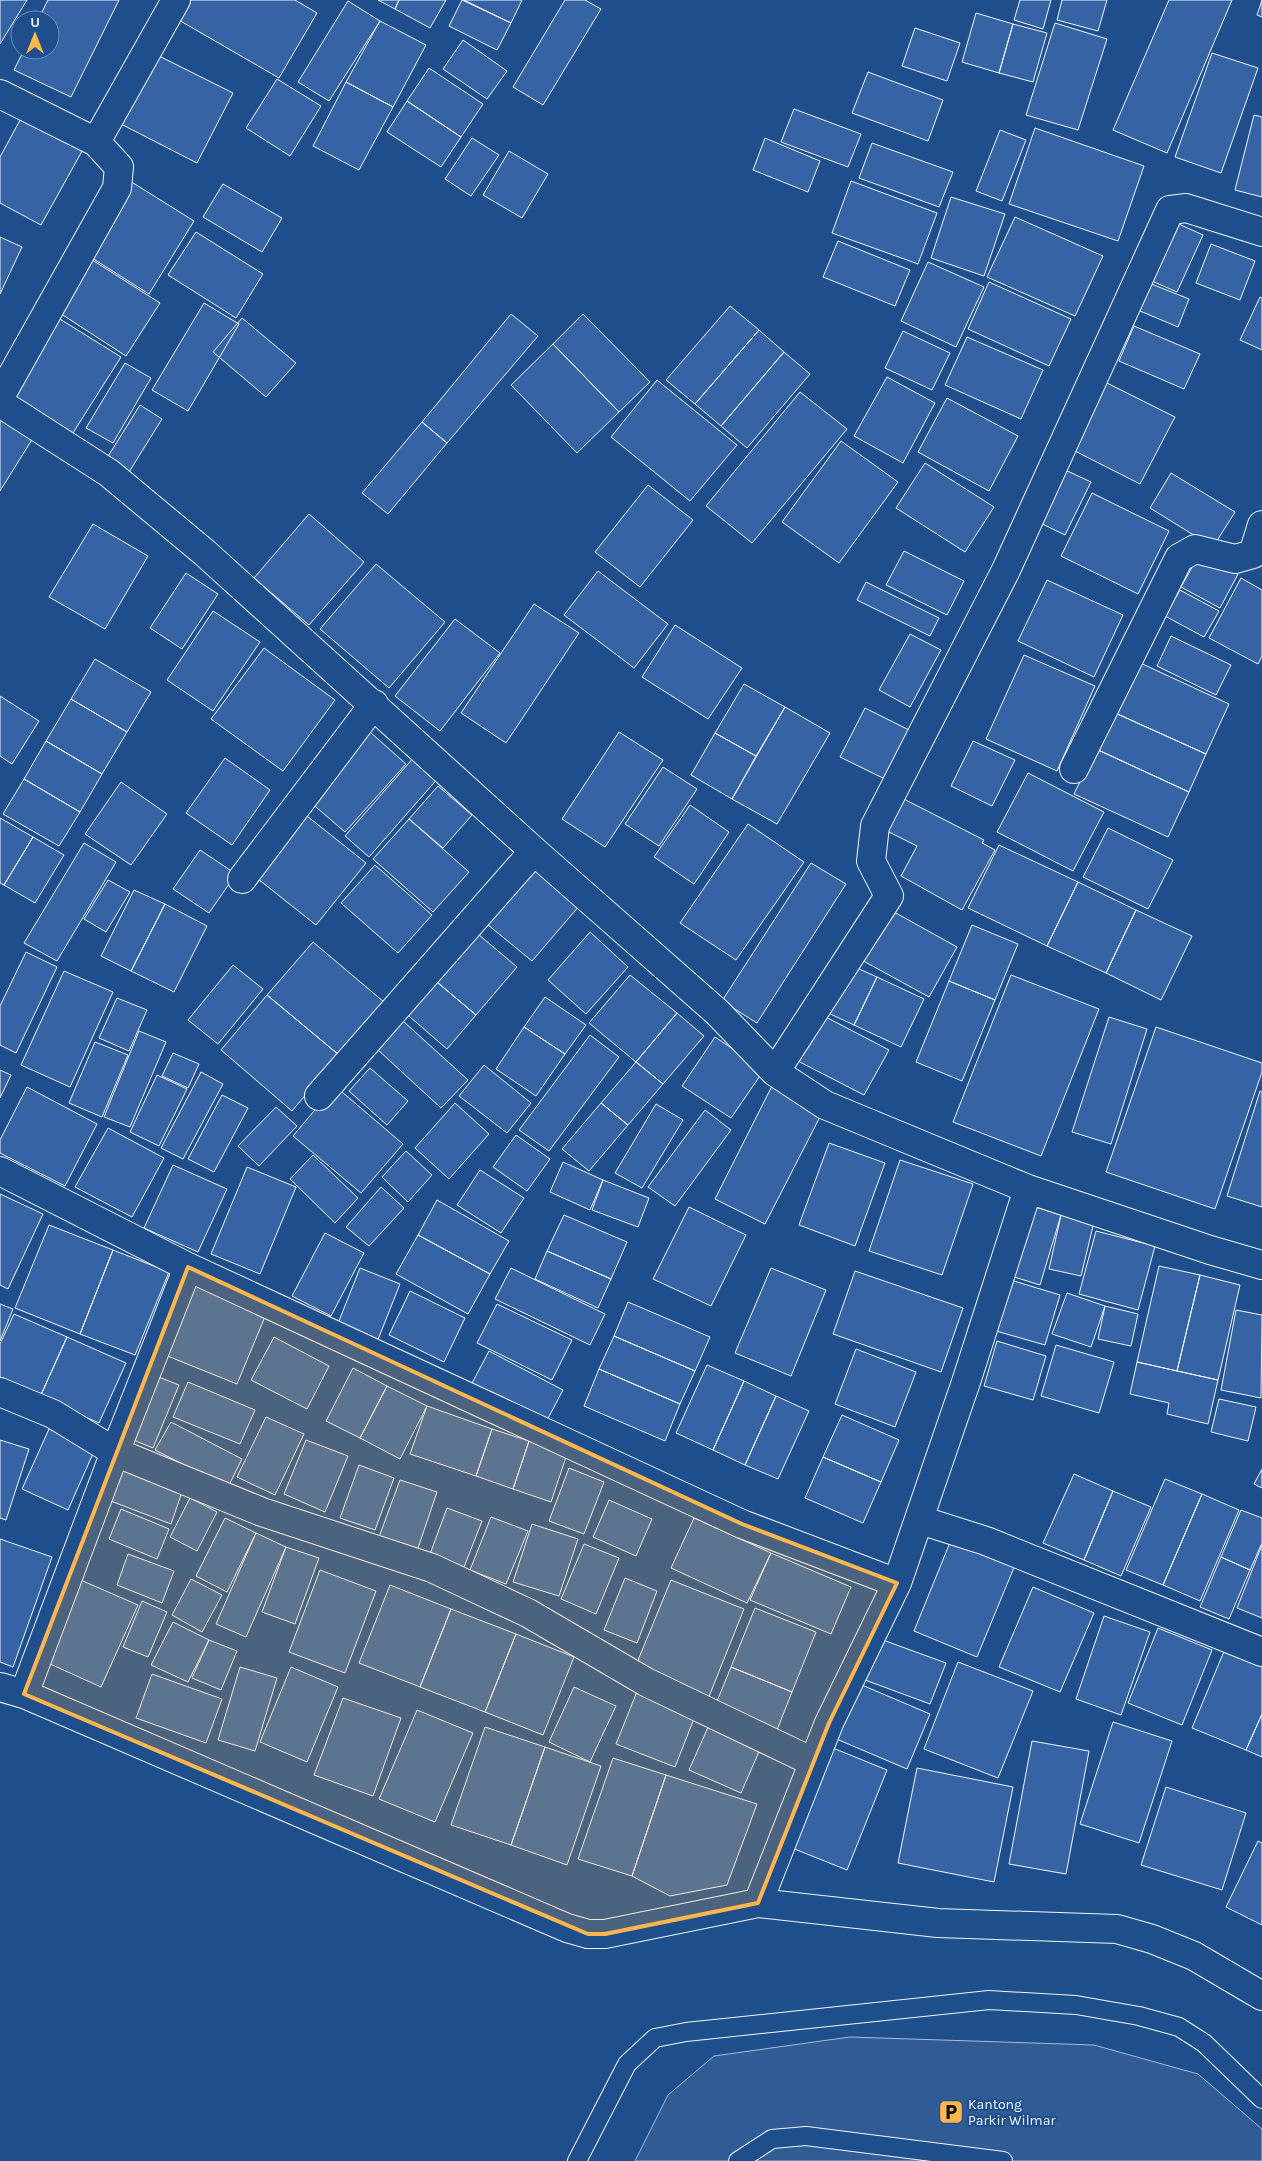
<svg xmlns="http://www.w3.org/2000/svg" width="1262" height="2161" viewBox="0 0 1262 2161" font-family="Karla,sans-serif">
  <rect width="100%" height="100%" fill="#1f4e8c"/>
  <path fill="#305b95" stroke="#a8bbd7" d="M850 2037 1094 2045 1198 2074 1262 2129V2161H635L668 2095 714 2056Z"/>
  <path fill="#3563a3" stroke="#f2f6ff" d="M0 0H27L0 44Z
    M48 0H119L71 97 14 70 24 50H50V20H38Z
    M188 0H295L317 13 279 78 177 19Z
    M378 0H399L395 9Z
    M399 0H446L430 28 395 9Z
    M462 0 511 23 497 50 449 26Z
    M464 0H522L511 23Z
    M565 0H585L601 9 543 105 513 87Z
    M1020 0H1051L1043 29 1014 20Z
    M1062 0H1107L1098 31 1057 20Z
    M1169 0H1232L1167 153 1113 130Z
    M1262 0V17L1257 15Z
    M348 1 380 21 329 101 298 82Z
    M976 13 1013 24 999 73 962 62Z
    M380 21 426 45 393 107 346 82Z
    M1055 23 1107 39 1078 130 1026 115Z
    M1013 24 1047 33 1033 82 999 73Z
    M915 28 960 43 947 81 902 66Z
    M463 40 507 71 487 99 443 69Z
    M1212 53 1258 68 1221 173 1175 157Z
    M155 54 233 93 197 163 119 123Z
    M429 68 483 104 461 137 407 101Z
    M868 72 943 100 928 141 852 113Z
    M277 79 321 106 290 156 246 128Z
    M346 82 393 107 359 170 313 146Z
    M407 101 461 137 441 167 387 132Z
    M794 109 861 134 848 167 781 142Z
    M25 111 86 144 41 225 0 203V157Z
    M1254 115 1262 117V197L1235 190Z
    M1035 128 1144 166 1118 241 1009 204Z
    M1000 130 1026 140 1002 201 976 191Z
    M472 138 499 155 471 196 445 179Z
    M765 138 820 161 808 192 753 170Z
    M872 143 953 172 939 207 859 178Z
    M509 151 548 174 522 218 483 195Z
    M130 181 194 221 149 294 84 253Z
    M851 181 937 213 918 264 832 233Z
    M223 184 282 218 262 252 203 217Z
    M951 197 1005 214 984 276 931 258Z
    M1015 217 1103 256 1075 316 987 277Z
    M1170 220 1203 235 1177 292 1145 278Z
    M196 232 263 274 236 318 168 275Z
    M0 237 22 247 0 294Z
    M838 241 910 270 895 306 823 277Z
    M1211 244 1255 261 1240 300 1196 283Z
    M86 256 160 303 126 356 52 308Z
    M928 262 984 287 956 347 901 321Z
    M1144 281 1189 299 1178 327 1133 308Z
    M989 282 1071 319 1049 366 968 329Z
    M1260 297 1262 298V350L1240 340Z
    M204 303 239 324 188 411 152 390Z
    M730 306 759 330 695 404 666 380Z
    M511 314 538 336 447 443 422 422Z
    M583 314 650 382 619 412 553 344Z
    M55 316 121 357 71 436 6 396Z
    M242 318 296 363 266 397 213 352Z
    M1134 326 1200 354 1184 389 1119 361Z
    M759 330 784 352 721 426 695 404Z
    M903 331 950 353 932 390 885 368Z
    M967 337 1043 370 1021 419 945 385Z
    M553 344 619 412 577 453 511 385Z
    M784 352 810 374 747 448 721 426Z
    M125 363 151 378 113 443 86 428Z
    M887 377 935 403 903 463 854 436Z
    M657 380 737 445 690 501 611 437Z
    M1103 381 1175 417 1140 484 1069 448Z
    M800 392 847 429 752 543 706 506Z
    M947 398 1018 436 989 491 918 452Z
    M140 405 162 419 129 472 107 458Z
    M0 418 33 438 0 491Z
    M422 422 447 443 388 514 362 493Z
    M841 441 898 482 839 563 782 522Z
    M925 463 994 507 965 552 896 508Z
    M1061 468 1091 482 1065 535 1036 521Z
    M1171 473 1235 512 1213 547 1150 508Z
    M648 485 693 520 640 587 595 552Z
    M1092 493 1169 531 1138 594 1061 556Z
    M309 514 364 562 309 625 254 578Z
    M93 524 148 556 105 629 49 597Z
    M904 551 964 581 947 615 886 585Z
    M1200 553 1238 574 1220 608 1181 587Z
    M376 564 445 622 389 688 320 629Z
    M598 571 668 624 634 668 564 615Z
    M186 573 218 594 182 649 150 628Z
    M1241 578 1262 590V656L1258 664 1209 638Z
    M1047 580 1123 615 1094 677 1018 641Z
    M866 582 939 618 930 636 857 600Z
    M1180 590 1219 611 1204 637 1165 616Z
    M534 604 579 633 506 743 461 713Z
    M213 611 260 642 213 711 167 680Z
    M455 619 500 653 440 731 395 696Z
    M675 625 742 668 708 719 642 677Z
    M910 634 941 650 910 707 879 690Z
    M1171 636 1231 665 1216 695 1157 666Z
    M264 648 335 700 283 771 211 719Z
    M1024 655 1095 686 1057 771 986 739Z
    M95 659 151 692 127 732 71 699Z
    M1136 661 1229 704 1206 754 1113 712Z
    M744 684 785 707 756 756 715 733Z
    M0 696 39 721 12 764 0 756Z
    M71 699 127 732 102 774 46 741Z
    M785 707 830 733 777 824 732 799Z
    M865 708 915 733 891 782 840 757Z
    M1113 712 1206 754 1189 792 1096 749Z
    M370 732 406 764 345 832 309 801Z
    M619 732 663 760 605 847 562 819Z
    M715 733 756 756 732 799 691 775Z
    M46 741 102 774 80 812 24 779Z
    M973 741 1015 760 992 806 951 786Z
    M1096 749 1189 792 1168 837 1074 794Z
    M415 756 439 777 369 857 345 836Z
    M225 758 270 790 232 845 186 813Z
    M663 767 697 789 659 846 625 824Z
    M1028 773 1104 812 1073 871 997 832Z
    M24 779 80 812 59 846 3 814Z
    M121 782 167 814 131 865 85 834Z
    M438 786 472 815 443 848 409 819Z
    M894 794 984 840 982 843 995 850 962 910 901 876 917 846 877 826Z
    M690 805 729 832 694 884 654 857Z
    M302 812 366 863 316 925 253 875Z
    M0 818 33 837 4 885 0 883Z
    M409 819 469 872 433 912 373 859Z
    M748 824 804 862 736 960 680 923Z
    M1108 828 1173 860 1148 909 1083 877Z
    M33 837 64 855 35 903 4 885Z
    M84 843 116 862 57 961 24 943Z
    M999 845 1078 882 1047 946 968 908Z
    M200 850 236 874 209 913 173 889Z
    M530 863 580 905 532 961 482 920Z
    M811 863 846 884 757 1023 722 1001Z
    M375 865 432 915 398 953 341 903Z
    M108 880 130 892 106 932 84 919Z
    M1078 882 1136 910 1106 973 1047 946Z
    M134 890 165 904 131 971 101 956Z
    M165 904 207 926 174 992 131 971Z
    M885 907 957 947 929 997 858 958Z
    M1136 910 1192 936 1161 1000 1106 973Z
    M972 925 1018 944 995 1000 949 981Z
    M472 929 517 967 476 1015 431 977Z
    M590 932 628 967 586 1014 548 980Z
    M313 942 384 1002 339 1055 267 995Z
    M26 952 57 967 16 1053 0 1045V1006Z
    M848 964 877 977 854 1025 826 1012Z
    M233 965 263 989 218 1044 188 1020Z
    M64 971 113 992 70 1087 21 1065Z
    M630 975 677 1013 636 1062 589 1023Z
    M1011 975 1099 1009 1041 1156 953 1122Z
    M431 977 476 1015 447 1049 402 1010Z
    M877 977 924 999 901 1047 854 1025Z
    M949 981 995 1000 962 1081 916 1062Z
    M267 995 339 1055 292 1111 221 1050Z
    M545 997 586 1025 565 1054 524 1027Z
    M117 998 147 1010 129 1051 99 1038Z
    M677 1013 704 1036 663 1084 636 1062Z
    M820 1014 889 1050 864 1095 796 1060Z
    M1109 1017 1147 1029 1111 1144 1072 1132Z
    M403 1021 468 1080 441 1108 377 1049Z
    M524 1027 565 1054 536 1096 496 1069Z
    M1156 1027 1262 1063V1072L1215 1209 1106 1172Z
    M139 1031 166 1042 130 1127 104 1117Z
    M590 1035 619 1057 549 1151 519 1130Z
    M715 1037 764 1070 731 1118 682 1086Z
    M95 1042 128 1055 102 1117 69 1103Z
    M173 1053 199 1064 188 1088 162 1076Z
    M636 1062 663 1084 628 1125 601 1103Z
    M484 1065 531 1103 507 1133 459 1096Z
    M370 1068 408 1101 387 1125 349 1091Z
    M0 1070 11 1075 0 1098Z
    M201 1072 223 1084 183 1159 161 1148Z
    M157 1075 187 1089 159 1146 130 1132Z
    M773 1084 824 1109 765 1224 715 1199Z
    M335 1086 403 1144 361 1193 293 1136Z
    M27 1087 97 1124 65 1186 0 1153V1140Z
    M1260 1091 1262 1092V1207L1227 1196Z
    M222 1095 248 1108 214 1172 188 1159Z
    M455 1103 489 1134 449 1179 415 1148Z
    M601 1103 628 1125 589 1171 562 1149Z
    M656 1104 683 1120 642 1188 615 1173Z
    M276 1107 297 1126 259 1166 238 1146Z
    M705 1110 731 1130 675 1206 648 1187Z
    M108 1128 164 1158 132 1217 75 1187Z
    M516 1135 550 1159 527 1191 493 1167Z
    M829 1143 885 1163 855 1246 799 1225Z
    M406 1151 432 1175 408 1202 382 1177Z
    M313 1155 358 1198 335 1223 290 1179Z
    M900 1160 973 1184 942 1275 869 1251Z
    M563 1162 603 1180 590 1210 550 1192Z
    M173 1165 227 1189 198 1252 144 1228Z
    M247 1167 296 1187 260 1274 211 1254Z
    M480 1170 524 1198 501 1233 457 1205Z
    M603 1180 649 1198 638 1227 592 1210Z
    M381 1187 404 1208 369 1246 346 1227Z
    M0 1194 43 1214 8 1289 0 1285Z
    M437 1200 509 1241 490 1274 418 1235Z
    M1029 1205 1061 1215 1040 1285 1008 1275Z
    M689 1207 746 1235 711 1306 653 1279Z
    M564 1215 627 1242 611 1279 547 1251Z
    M1061 1215 1094 1222 1081 1276 1049 1269Z
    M49 1225 113 1250 80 1334 15 1308Z
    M1096 1231 1155 1246 1138 1310 1079 1294Z
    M325 1233 364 1253 331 1316 292 1296Z
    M418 1235 490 1274 468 1314 396 1274Z
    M113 1250 169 1272 135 1355 80 1334Z
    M547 1251 611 1279 598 1308 535 1279Z
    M1159 1266 1200 1275 1177 1371 1137 1362Z
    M360 1268 400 1284 375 1347 335 1331Z
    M511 1268 605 1314 590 1345 495 1299Z
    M771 1268 826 1290 791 1376 735 1353Z
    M855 1271 963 1308 941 1372 833 1334Z
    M1200 1275 1240 1285 1218 1380 1177 1371Z
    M1004 1278 1060 1295 1045 1345 989 1329Z
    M194 1283 267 1312 237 1384 165 1355Z
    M410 1291 465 1318 444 1362 389 1335Z
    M1067 1293 1105 1306 1091 1347 1052 1334Z
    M628 1302 710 1337 695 1371 614 1336Z
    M0 1304 13 1309 0 1341Z
    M497 1304 572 1340 552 1380 477 1343Z
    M1105 1306 1138 1314 1131 1346 1098 1339Z
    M1236 1310 1262 1315 1261 1398 1221 1390Z
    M14 1314 67 1337 40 1397 0 1379V1344Z
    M614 1336 695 1371 680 1404 599 1369Z
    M67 1337 126 1363 99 1423 40 1397Z
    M274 1337 329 1366 307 1409 251 1380Z
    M997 1341 1046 1356 1033 1400 984 1386Z
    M1056 1345 1114 1362 1099 1413 1041 1396Z
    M856 1349 916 1372 895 1427 835 1404Z
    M489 1351 563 1390 545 1424 471 1385Z
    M1137 1362 1218 1380 1208 1424 1167 1414 1169 1403 1130 1394Z
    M707 1365 744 1381 713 1450 676 1433Z
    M353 1368 387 1386 360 1438 326 1421Z
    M599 1369 680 1404 665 1441 584 1406Z
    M151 1374 179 1385 153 1448 126 1437Z
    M744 1381 776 1396 745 1465 713 1450Z
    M188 1382 255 1410 240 1444 173 1417Z
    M387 1386 427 1406 400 1459 360 1438Z
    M776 1396 809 1411 778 1479 745 1465Z
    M1219 1399 1256 1407 1248 1441 1211 1432Z
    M427 1406 492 1429 476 1476 410 1454Z
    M842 1415 899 1440 881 1482 823 1457Z
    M266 1417 304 1434 275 1495 237 1477Z
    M171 1422 242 1459 228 1487 155 1450Z
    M49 1429 95 1449 68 1510 22 1489Z
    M492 1429 529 1441 513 1489 476 1476Z
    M0 1440 29 1449 6 1520 0 1518Z
    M306 1440 348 1456 325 1512 284 1494Z
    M529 1441 567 1454 551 1502 513 1489Z
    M823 1457 881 1482 863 1523 805 1498Z
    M359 1465 394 1478 375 1530 340 1518Z
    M569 1468 604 1482 584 1534 549 1521Z
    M120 1469 182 1492 171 1524 108 1500Z
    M1262 1469V1488L1254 1484Z
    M1074 1474 1113 1491 1084 1560 1043 1543Z
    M1165 1479 1202 1494 1163 1585 1126 1570Z
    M400 1480 437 1492 417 1551 379 1537Z
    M1113 1491 1151 1507 1121 1576 1084 1560Z
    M1202 1494 1239 1510 1200 1601 1163 1585Z
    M190 1498 217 1512 197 1551 170 1537Z
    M609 1500 652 1519 636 1556 593 1537Z
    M447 1508 482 1521 464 1567 430 1554Z
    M121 1509 169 1529 157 1559 109 1539Z
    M1241 1510 1262 1518V1543L1250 1570 1221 1557Z
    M491 1517 528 1531 506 1584 470 1570Z
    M225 1518 256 1533 227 1592 196 1576Z
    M694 1518 771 1553 747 1603 671 1568Z
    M532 1524 578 1539 559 1596 513 1582Z
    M256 1533 286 1547 246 1637 216 1624Z
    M0 1539 52 1557 13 1667 0 1662Z
    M951 1540 1015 1565 977 1657 914 1631Z
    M584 1544 619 1558 596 1614 561 1599Z
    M1262 1545V1618L1237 1608Z
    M286 1547 319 1558 295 1624 262 1612Z
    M771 1553 851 1587 831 1634 750 1600Z
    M128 1554 174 1571 162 1603 117 1585Z
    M1221 1557 1250 1570 1229 1619 1200 1607Z
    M320 1570 376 1591 345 1673 289 1652Z
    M76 1578 138 1605 101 1687 39 1659Z
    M625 1578 657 1591 637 1643 604 1630Z
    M191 1579 222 1595 202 1632 172 1615Z
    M671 1580 744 1609 708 1699 634 1670Z
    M390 1585 451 1609 420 1687 359 1663Z
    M1033 1587 1094 1613 1060 1692 999 1667Z
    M142 1601 167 1612 148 1657 123 1647Z
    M755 1608 816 1632 792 1692 731 1667Z
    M451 1609 516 1634 485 1712 420 1687Z
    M1104 1616 1150 1632 1121 1715 1076 1699Z
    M173 1622 209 1640 188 1682 151 1665Z
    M1158 1628 1212 1650 1182 1725 1128 1703Z
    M516 1634 574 1657 543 1735 485 1712Z
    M872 1636 946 1663 930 1704 857 1677Z
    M209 1640 237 1651 221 1690 192 1678Z
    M1225 1649 1262 1664V1714L1246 1750 1192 1728Z
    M958 1662 1033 1691 998 1778 924 1749Z
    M240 1667 277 1678 255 1751 218 1740Z
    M291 1667 338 1687 307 1762 260 1742Z
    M731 1667 792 1692 775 1735 713 1711Z
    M152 1674 222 1699 206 1743 136 1718Z
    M850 1680 930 1714 907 1769 827 1735Z
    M574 1687 616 1706 590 1762 549 1742Z
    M638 1689 697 1711 675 1767 616 1744Z
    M343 1698 401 1718 373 1796 314 1775Z
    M417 1710 473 1733 435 1822 379 1799Z
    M1262 1714V1757L1246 1750Z
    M1113 1722 1172 1741 1139 1843 1080 1824Z
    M709 1725 761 1747 741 1793 689 1770Z
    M485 1727 545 1747 511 1845 451 1825Z
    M1032 1741 1089 1751 1066 1874 1009 1864Z
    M823 1744 887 1770 847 1870 782 1844Z
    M545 1747 601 1766 567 1865 511 1845Z
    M613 1758 666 1775 632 1876 578 1859Z
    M917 1768 1013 1787 994 1882 898 1863Z
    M666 1775 757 1804 727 1885 670 1896 632 1876Z
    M1166 1787 1246 1813 1222 1890 1141 1865Z
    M1258 1841 1262 1843V1925L1226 1907Z"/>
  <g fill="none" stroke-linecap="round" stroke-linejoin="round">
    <defs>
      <path id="service" d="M577 2161 627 2064 655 2038 686 2032 989 2000 1076 2005 1139 2016 1179 2027 1204 2043 1262 2099
        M738 2161 772 2139 806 2136 1003 2161"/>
      <path id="minor" d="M0 94 96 142 119 167 117 188 0 397
        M96 142 176 0
        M0 403 109 473 205 553 534 851 717 1012 775 1072 825 1105 1028 1189 1210 1250 1262 1265
        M1074 769 1179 558 1195 549 1235 559 1253 554 1262 525
        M242 879 374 704
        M775 1072 889 896 871 861 875 826 1006 570 1170 210 1186 208 1262 232
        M319 1096 534 851
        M0 1171 188 1267 742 1524 897 1583
        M0 1392 53 1414 115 1452 262 1512 432 1568 528 1613 646 1682 813 1762
        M920 1520 986 1541 1262 1652
        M0 1687 24 1694 567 1928 588 1934H605L758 1903 938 1923 1117 1929 1152 1939 1194 1956 1262 1996
        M24 1694 115 1452 188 1267
        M758 1903 829 1723 897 1583 966 1382 1028 1189"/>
    </defs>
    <use href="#service" stroke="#f2f6ff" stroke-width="20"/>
    <use href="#minor" stroke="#f2f6ff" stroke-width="30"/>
    <use href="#service" stroke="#1f4e8c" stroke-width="18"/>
    <use href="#minor" stroke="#1f4e8c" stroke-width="28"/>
  </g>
  <path fill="#ffb74d" fill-opacity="0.2" stroke="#ffb74d" stroke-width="4" stroke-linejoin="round" d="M188 1267 742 1524 897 1583 829 1723 758 1903 605 1934H588L24 1694Z"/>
  <defs>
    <symbol id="parking-square" viewBox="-11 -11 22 22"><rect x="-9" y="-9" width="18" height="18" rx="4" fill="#ffb74d" stroke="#1f4e8c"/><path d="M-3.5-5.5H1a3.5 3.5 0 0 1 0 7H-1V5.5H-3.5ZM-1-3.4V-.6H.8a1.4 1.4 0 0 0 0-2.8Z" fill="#111"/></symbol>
  </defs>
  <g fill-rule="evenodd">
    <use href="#parking-square" x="937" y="2098" width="28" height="28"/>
  </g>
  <g text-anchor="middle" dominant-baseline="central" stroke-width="4" stroke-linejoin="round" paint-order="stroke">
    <g font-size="14" fill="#f2f6ff" stroke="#1f4e8c" text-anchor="start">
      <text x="968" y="2104">Kantong<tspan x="968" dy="16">Parkir Wilmar</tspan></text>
    </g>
  </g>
  <g transform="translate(35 35)"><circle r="24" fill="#1f4e8c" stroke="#7391ba"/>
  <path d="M0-4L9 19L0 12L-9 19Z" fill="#ffb74d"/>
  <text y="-8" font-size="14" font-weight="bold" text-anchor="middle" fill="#f2f6ff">U</text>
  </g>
</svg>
